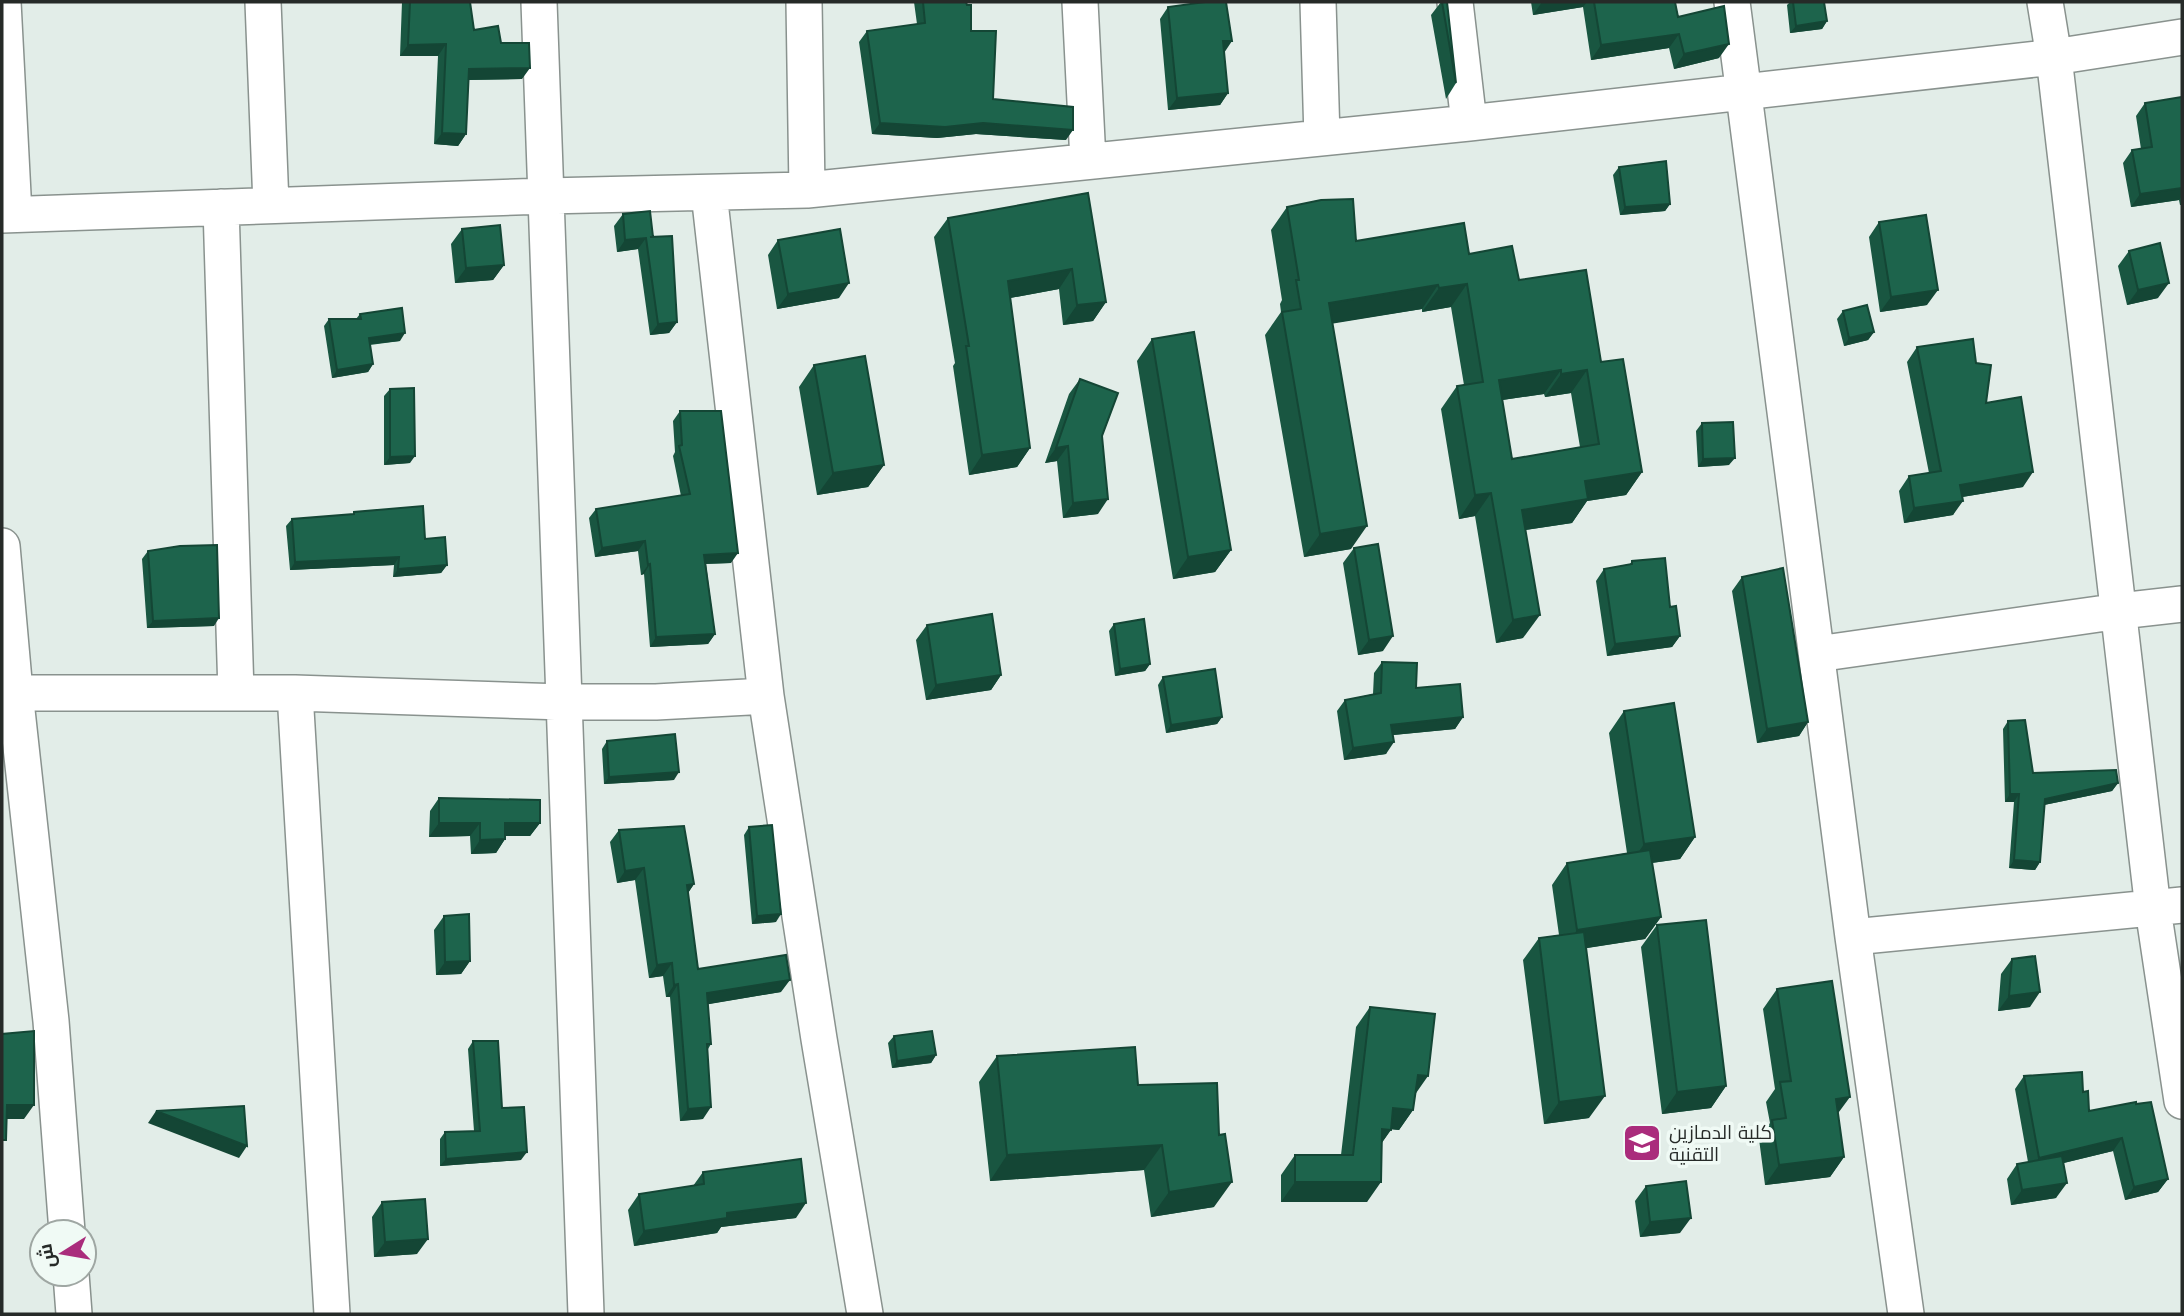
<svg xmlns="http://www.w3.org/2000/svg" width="2184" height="1316" viewBox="0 0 2184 1316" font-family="Jost,Cairo,sans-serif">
  <rect width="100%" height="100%" fill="#e2ede8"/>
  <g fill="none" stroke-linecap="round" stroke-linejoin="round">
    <defs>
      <path id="street" d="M3 2 14 214
        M263 2 271 205
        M539 2 586 1314
        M804 2 807 190
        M1080 2 1088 161
        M1318 2 1322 138
        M1455 2 1469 123
        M1732 2 1853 937 1906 1314
        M2045 2 2054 57 2153 909 2182 1101
        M709 193 766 696 819 1039 865 1314
        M221 207 236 693
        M2 215 546 196 807 190 1469 123 2054 57 2182 37
        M2 546 15 692 51 1021 67 1232
        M1817 654 2120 611 2182 604
        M2 693H295L563 702H656L766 696
        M295 693 332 1314
        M1853 937 2182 905
        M71 1274 74 1314"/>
    </defs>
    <use href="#street" stroke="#89928e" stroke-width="38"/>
    <use href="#street" stroke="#fff" stroke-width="35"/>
  </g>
  <path fill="#195641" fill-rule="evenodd" d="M402 2H470L474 30 501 43 522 79 468 80 466 134 458 146 434 144 438 56H400Z
    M914 2H966L971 31 993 99 1066 140 976 134 937 138 872 134 859 42 867 31 917 24Z
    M1441 2H1447L1456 83 1446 99 1431 15Z
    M1531 2H1675L1678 17 1719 58 1674 69 1669 48 1591 60 1583 7 1533 15Z
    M1790 2H1824L1827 21 1822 29 1790 33 1787 5Z
    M1168 7 1224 52 1228 93 1220 105 1168 110 1160 19Z
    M2182 97V205H2180L2179 200 2131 207 2123 163 2132 150 2141 149 2136 116 2145 103Z
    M1619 167 1670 204 1665 211 1620 215 1613 175Z
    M1088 193 1106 302 1093 321 1063 325 1059 289 1010 298 1030 448 1017 467 969 475 953 366 955 363 934 237 948 218Z
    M1287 207 1356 241 1469 254 1519 280 1601 362 1642 472 1626 495 1587 501 1572 523 1525 530 1523 638 1496 643 1475 516 1459 519 1441 409 1457 386 1464 385 1451 307 1422 312V309L1332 323 1351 549 1304 557 1265 335 1281 312 1280 304 1282 300 1271 230ZM1571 393 1580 447 1512 459 1502 400 1544 394 1545 397Z
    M623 214 653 237 677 322 669 333 650 335 638 249 617 252 614 226Z
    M1879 222 1927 305 1880 312 1869 237Z
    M462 229 504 265 493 280 455 283 451 244Z
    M778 240 839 298 777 309 768 255Z
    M2129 251 2158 298 2127 305 2118 266Z
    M1843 311 1874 332 1868 340 1844 346 1837 319Z
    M360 314 400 341 370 345 373 364 368 372 332 378 324 326 329 319H356Z
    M1152 339 1231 550 1215 572 1173 579 1137 361Z
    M1917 347 1976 363 1986 403 2023 487 1962 497 1953 515 1904 523 1899 491 1909 476 1929 473 1907 362Z
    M814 365 884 465 868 487 817 495 799 387Z
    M1080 379 1098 514 1063 518 1057 461 1045 463 1069 394Z
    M390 389 410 463 384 465V396Z
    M680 411 731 563 706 564 715 634 708 644 650 647 644 574 641 575 638 551 595 557 589 518 596 509 681 496 673 456 675 452 673 421Z
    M1702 423 1729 465 1698 467 1696 431Z
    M354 512 425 539 447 565 441 573 393 577 394 565 290 570 286 526 292 519 352 515Z
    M1354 548 1383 651 1358 655 1343 563Z
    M148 551 214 626 147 628 142 559Z
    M1632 561 1680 636 1672 647 1607 656 1596 581 1604 569 1630 564Z
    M1742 577 1808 722 1799 736 1757 743 1732 591Z
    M1114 624 1150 664 1145 671 1115 676 1109 631Z
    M927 625 1001 675 991 690 926 700 916 640Z
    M1382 662 1416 688 1463 717 1455 729 1393 735 1386 754 1344 760 1337 711 1345 700 1373 694 1374 673Z
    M1163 677 1222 717 1217 724 1166 733 1158 685Z
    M1624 711 1695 837 1680 859 1652 863 1661 917 1645 939 1586 948 1589 1118 1544 1124 1523 960 1539 938 1559 935 1552 885 1567 863 1627 853 1609 733Z
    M2008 721 2033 773 2118 783 2112 791 2044 805 2040 862 2035 870 2009 868 2014 802H2005L2003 729Z
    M607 741 674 780 604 784 602 749Z
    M439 798 540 823 530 836H505V839L496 853 471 854 470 836 429 837 430 811Z
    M749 827 776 922 752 924 744 835Z
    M619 830 694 884 688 893 698 969 781 992 708 1004 711 1044 708 1049 703 1119 680 1121 670 997H666L663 976 649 978 635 880 617 883 610 842Z
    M444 916 470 961 461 974 436 975 434 930Z
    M1657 925 1726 1086 1711 1108 1662 1114 1641 947Z
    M2012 959 2030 1007 1998 1011 2001 974Z
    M1777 989 1838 1113 1844 1157 1830 1177 1765 1185 1759 1139 1770 1123 1766 1102 1775 1089 1763 1009Z
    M1370 1007 1415 1094 1413 1110 1399 1130 1391 1129 1381 1144 1367 1202H1281V1175L1295 1155H1341L1356 1027Z
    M894 1036 936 1055 931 1063 892 1068 888 1043Z
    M473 1041 521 1160 440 1166V1139L445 1132 474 1131 468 1049Z
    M997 1056 1138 1085 1214 1207 1151 1217 1144 1170 990 1181 979 1082Z
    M2024 1076 2083 1092 2089 1111 2136 1102 2168 1179 2158 1192 2125 1200 2113 1151 2064 1163 2056 1198 2011 1205 2007 1179 2017 1164 2028 1162 2015 1089Z
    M703 1172 796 1218 721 1227 717 1233 634 1246 628 1210 639 1194 693 1186Z
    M1646 1186 1680 1233 1640 1237 1635 1201Z
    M382 1202 417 1254 374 1257 372 1217Z"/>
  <path fill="#144635" d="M1542 2H1587L1583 7 1533 15Z
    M1827 21 1822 29 1790 33 1796 26Z
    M1679 34 1669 48 1591 60 1601 45Z
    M1223 41H1232L1224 53Z
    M446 44 438 56H400L408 45Z
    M1729 44 1719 58 1674 69 1684 54Z
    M530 68 522 79 461 80 469 69Z
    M1228 93 1220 105 1168 110 1177 98Z
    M880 123H983L1073 130 1066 140 976 134 937 138 872 134Z
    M442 133 466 134 458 146 434 144Z
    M2182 188V196L2179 200 2131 207 2140 194Z
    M1670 204 1665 211 1620 215 1625 207Z
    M646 238 638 249 617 252 625 240Z
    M504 265 493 280 455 283 466 268Z
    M1072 269 1059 289 994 301 1008 281Z
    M849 283 839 298 777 309 788 294Z
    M2169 283 2158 298 2127 305 2138 290Z
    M1467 284 1451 307 1422 312 1439 288Z
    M1438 285 1422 309 1312 327 1329 303Z
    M1938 290 1927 305 1880 312 1891 297Z
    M1106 302 1093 321 1063 325 1077 305Z
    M677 322 669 333 650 335 658 324Z
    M1874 332 1868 340 1844 346 1849 338Z
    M405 333 400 341 363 345 369 338Z
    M373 364 368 372 332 378 337 370Z
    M1561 370 1544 394 1482 403 1499 380Z
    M1587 370 1571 393 1545 397 1561 374Z
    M1068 446 1057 461 1045 463 1056 448Z
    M1030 448 1017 467 969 475 982 455Z
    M415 456 410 463 384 465 390 457Z
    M1735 458 1729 465 1698 467 1703 459Z
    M884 465 868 487 817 495 833 473Z
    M1642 472 1626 495 1587 501 1572 523 1505 533 1522 510 1585 481Z
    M2033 472 2023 487 1950 499 1960 485Z
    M1491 493 1475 516 1459 519 1475 495Z
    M1108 499 1098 514 1063 518 1073 503Z
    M1963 501 1953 515 1904 523 1914 508Z
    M1367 526 1351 549 1304 557 1320 534Z
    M645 541 638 551 595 557 602 548Z
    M1231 550 1215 572 1173 579 1188 557Z
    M738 553 731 563 697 564 704 555Z
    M399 557 394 565 290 570 295 562Z
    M650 564 644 574 641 575 648 565Z
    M447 565 441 573 393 577 398 569Z
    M1540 615 1523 638 1496 643 1513 620Z
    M219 618 214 626 147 628 153 621Z
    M715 634 708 644 650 647 656 637Z
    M1393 636 1383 651 1358 655 1369 640Z
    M1680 636 1672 647 1607 656 1615 644Z
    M1150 664 1145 671 1115 676 1120 669Z
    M1001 675 991 690 926 700 936 685Z
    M1222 717 1217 724 1166 733 1171 725Z
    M1463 717 1455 729 1383 736 1391 725Z
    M1808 722 1799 736 1757 743 1767 729Z
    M1394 742 1386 754 1344 760 1353 748Z
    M679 772 674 780 604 784 609 777Z
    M2118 783 2112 791 2039 806 2045 799Z
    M2010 794H2019L2014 802H2005Z
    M439 823H480L470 836 429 837Z
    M505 823H540L530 836H495Z
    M1695 837 1680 859 1629 866 1644 844Z
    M505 839 496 853 471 854 480 840Z
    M2014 860 2040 862 2035 870 2009 868Z
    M644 868 635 880 617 883 625 871Z
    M694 884 686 896 687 885Z
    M781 914 776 922 752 924 757 916Z
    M1661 917 1645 939 1562 952 1577 930Z
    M470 961 461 974 436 975 445 962Z
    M672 963 663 976 649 978 657 965Z
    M790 980 781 992 698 1006 707 993Z
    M678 984 670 997H666L674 985Z
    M2040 992 2030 1007 1998 1011 2009 996Z
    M936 1055 931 1063 892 1068 897 1061Z
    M1418 1075 1428 1076 1414 1096Z
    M1726 1086 1711 1108 1662 1114 1677 1092Z
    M1605 1096 1589 1118 1544 1124 1559 1102Z
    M1850 1097 1836 1116V1099Z
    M7 1105H34L24 1119H2Z
    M711 1107 703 1119 680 1121 688 1109Z
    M1393 1108 1413 1110 1399 1130 1379 1128Z
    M156 1111 247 1146 239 1158 148 1123Z
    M1382 1129 1391 1130 1376 1151Z
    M2122 1138 2113 1151 2030 1171 2039 1158Z
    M1162 1145 1144 1170 990 1181 1007 1155Z
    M527 1152 521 1160 440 1166 446 1159Z
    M1844 1157 1830 1177 1765 1185 1779 1165Z
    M2168 1179 2158 1192 2125 1200 2134 1187Z
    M1232 1182 1214 1207 1151 1217 1169 1192Z
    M1295 1182H1381L1367 1202H1281Z
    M2067 1183 2056 1198 2011 1205 2022 1190Z
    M806 1203 796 1218 721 1227 717 1233 634 1246 644 1231 727 1213Z
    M1691 1218 1680 1233 1640 1237 1650 1222Z
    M428 1239 417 1254 374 1257 385 1242Z"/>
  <path fill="#1d644c" stroke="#144635" stroke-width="2" fill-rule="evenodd" d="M410 2H470L474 30 498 26 501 43H529L530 68 469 69 466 134 442 133 446 44 408 45Z
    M923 2H966L967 5H971V31H996L993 99 1073 107V130L983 123 945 127 880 123 867 31 925 23Z
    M1205 2H1226L1232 41H1223L1228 93 1177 98 1168 7Z
    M1442 2H1447L1456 83Z
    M1594 2H1675L1678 17 1724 6 1729 44 1684 54 1679 34 1601 45Z
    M1793 2H1824L1827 21 1796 26Z
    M2182 97V188L2140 194 2132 150 2152 147 2145 103Z
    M1666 161 1670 204 1625 207 1619 167Z
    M1088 193 1106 302 1077 305 1072 269 1008 281 1030 448 982 455 966 346H969L948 218Z
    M1353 199 1356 241 1464 223 1469 254 1512 246 1519 280 1586 270 1601 362 1623 359 1642 472 1585 481 1588 499 1522 510 1540 615 1513 620 1491 493 1475 495 1457 386 1483 382 1467 284 1439 288 1438 285 1329 303 1367 526 1320 534 1282 312 1301 309 1296 280H1299L1287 207 1321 200ZM1561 370V374L1587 370 1599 444 1512 459 1499 380Z
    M650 211 653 237H650L672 236 677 322 658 324 646 238 625 240 623 214Z
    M1926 215 1938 290 1891 297 1879 222Z
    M500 225 504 265 466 268 462 229Z
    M840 229 849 283 788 294 778 240Z
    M2160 243 2169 283 2138 290 2129 251Z
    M1867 305 1874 332 1849 338 1843 311Z
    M402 308 405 333 369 338 373 364 337 370 329 319H361L360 314Z
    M1194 332 1231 550 1188 557 1152 339Z
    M1973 339 1976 363 1991 365 1986 403 2021 397 2033 472 1960 485 1963 501 1914 508 1909 476 1941 471 1917 347Z
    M865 356 884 465 833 473 814 365Z
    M1080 379 1118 393 1102 436 1108 499 1073 503 1068 446 1056 448Z
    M414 388 415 456 390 457V389Z
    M680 411H721L738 553 704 555 715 634 656 637 650 564 648 565 645 541 602 548 596 509 690 494 679 446 682 445Z
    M1733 422 1735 458 1703 459 1702 423Z
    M423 506 425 539 445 537 447 565 398 569 399 557 295 562 292 519 354 514V512Z
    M1378 544 1393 636 1369 640 1354 548Z
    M217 545 219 618 153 621 148 551 180 546Z
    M1665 558 1670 607 1676 606 1680 636 1615 644 1604 569 1632 564V561Z
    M1783 568 1808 722 1767 729 1742 577Z
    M992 614 1001 675 936 685 927 625Z
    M1144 619 1150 664 1120 669 1114 624Z
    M1382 662 1417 663 1416 688 1460 684 1463 717 1391 725 1394 742 1353 748 1345 700 1381 693Z
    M1215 669 1222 717 1171 725 1163 677Z
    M1674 703 1695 837 1644 844 1624 711Z
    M2025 720 2033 773 2116 770 2118 783 2045 799 2040 862 2014 860 2019 794H2010L2008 721Z
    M675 734 679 772 609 777 607 741Z
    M439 798 540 800V823H505V839L480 840V823H439Z
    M772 825 781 914 757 916 749 827Z
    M684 826 694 884 687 885 698 969 786 955 790 980 707 993 711 1044H707L711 1107 688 1109 678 984 674 985 672 963 657 965 644 868 625 871 619 830Z
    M1650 850 1661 917 1577 930 1567 863Z
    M469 914 470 961 445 962 444 916Z
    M1706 920 1726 1086 1677 1092 1657 925Z
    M1584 932 1605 1096 1559 1102 1539 938Z
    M2035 956 2040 992 2009 996 2012 959Z
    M1832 981 1850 1097 1836 1099 1844 1157 1779 1165 1772 1120 1786 1118 1780 1082 1791 1081 1777 989Z
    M1370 1007 1435 1014 1428 1076 1418 1075 1413 1110 1393 1108 1391 1130 1382 1129 1381 1182H1295V1155H1353Z
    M34 1031V1105H7L6 1140H2V1034Z
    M932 1031 936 1055 897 1061 894 1036Z
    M473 1041H498L502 1108 524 1107 527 1152 446 1159 445 1132 480 1131Z
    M1135 1047 1138 1085 1217 1083 1219 1135 1225 1134 1232 1182 1169 1192 1162 1145 1007 1155 997 1056Z
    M2082 1072 2083 1092 2088 1091 2089 1111 2136 1102V1104L2151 1102 2168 1179 2134 1187 2122 1138 2039 1158 2024 1076Z
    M244 1106 247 1146 156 1111Z
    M2062 1156 2067 1183 2022 1190 2017 1164Z
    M801 1159 806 1203 727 1213V1218L644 1231 639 1194 704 1184 703 1172Z
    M1686 1181 1691 1218 1650 1222 1646 1186Z
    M425 1199 428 1239 385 1242 382 1202Z"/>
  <defs>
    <symbol id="university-square" viewBox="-11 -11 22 22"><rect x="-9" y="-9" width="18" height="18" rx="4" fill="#aa2c7c" stroke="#f0faf5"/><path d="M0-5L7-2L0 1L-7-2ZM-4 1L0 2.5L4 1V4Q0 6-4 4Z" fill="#fff"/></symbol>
  </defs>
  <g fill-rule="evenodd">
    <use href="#university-square" x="1620" y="1121" width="44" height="44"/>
  </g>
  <g text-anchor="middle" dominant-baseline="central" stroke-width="7" stroke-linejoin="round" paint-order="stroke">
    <g font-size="19" fill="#262a28" stroke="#f0faf5" text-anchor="start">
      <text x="1669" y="1132">كلية الدمازين<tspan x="1669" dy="22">التقنية</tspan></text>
    </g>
  </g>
  <rect width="2184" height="1316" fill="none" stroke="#262a28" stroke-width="7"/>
  <g transform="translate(63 1253) rotate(259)"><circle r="33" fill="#f0faf5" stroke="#9fa7a3" stroke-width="2"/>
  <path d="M0-5L12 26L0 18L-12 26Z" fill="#aa2c7c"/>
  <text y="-10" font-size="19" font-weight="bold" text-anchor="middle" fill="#262a28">ش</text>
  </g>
</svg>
